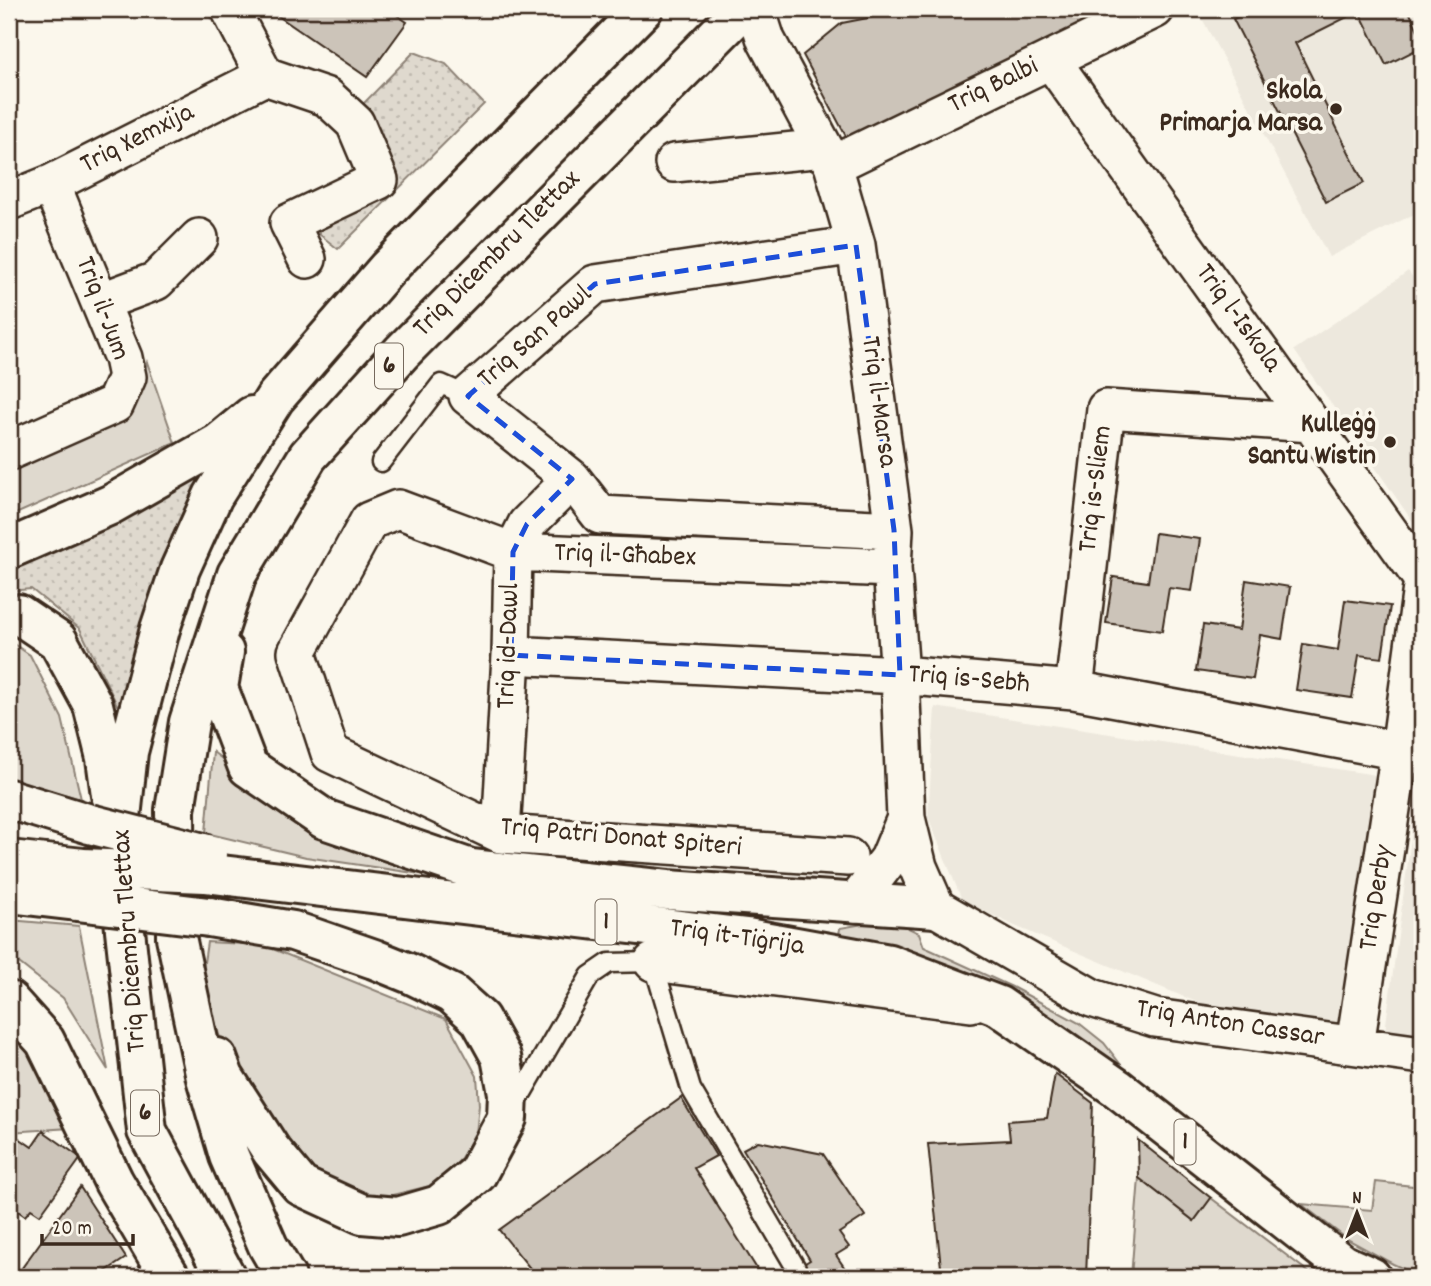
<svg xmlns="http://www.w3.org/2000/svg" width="1431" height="1286" viewBox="0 0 1431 1286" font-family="Dekko,sans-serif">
  <defs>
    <pattern id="park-dots" width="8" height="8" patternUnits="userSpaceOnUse" patternTransform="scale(1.75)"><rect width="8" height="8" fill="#dfd9ce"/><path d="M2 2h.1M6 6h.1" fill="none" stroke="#c0bab0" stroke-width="1.8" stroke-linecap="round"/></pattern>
  </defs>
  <rect width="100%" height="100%" fill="#fbf7ec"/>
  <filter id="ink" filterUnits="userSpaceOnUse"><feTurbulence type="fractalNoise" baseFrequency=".0143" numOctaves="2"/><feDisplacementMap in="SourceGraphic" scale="14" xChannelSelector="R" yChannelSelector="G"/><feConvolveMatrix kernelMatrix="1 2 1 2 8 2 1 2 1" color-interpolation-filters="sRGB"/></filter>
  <g filter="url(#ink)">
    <path fill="#ede8dd" d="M1197 9H1422V210L1329 257Z
      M1408 271 1422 289V535L1294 350 1384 289Z
      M935 707 1376 775 1336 1028 1213 1009 1015 926 962 900 928 817Z
      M1420 772H1422V1036L1385 1031Z"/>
    <path fill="#dfd9ce" stroke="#8d8276" stroke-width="2" d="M147 362 175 443 9 517V470L121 420 138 394Z
      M9 641 30 655 62 718 81 799 9 779Z
      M213 752 308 824 454 879 306 857 206 833Z
      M9 920 79 926 108 1070 63 998 9 955Z
      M869 923 900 924 919 933 924 947 1012 987 1079 1023 1104 1043 1132 1079 916 957 839 935 840 928Z
      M207 942 263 945 446 1019 477 1076 479 1105 476 1134 459 1161 438 1184 380 1198 320 1179 258 1111 219 1035 202 976Z
      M9 1029 29 1050 70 1128 9 1132Z
      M1139 1178 1194 1221 1211 1198 1315 1277H1131Z
      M1376 1182 1422 1187V1277L1393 1264 1347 1239 1301 1204 1372 1210Z"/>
    <path fill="url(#park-dots)" stroke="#8d8276" stroke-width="2" d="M414 52 446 64 484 104 338 249 319 234 320 218 370 198 361 106Z
      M208 471 159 582 119 709 80 629 31 589 9 591V565Z"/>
    <path fill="#ccc4b9" stroke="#3b2a1e" stroke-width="2" d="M268 9H388L407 22 367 77Z
      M900 9H1126L850 144 803 55 842 23 898 12Z
      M1255 9H1408L1422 39V47L1386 65 1359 11 1295 43 1364 183 1326 202 1233 19Z
      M1155 533 1200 539 1192 591 1169 588 1162 631 1106 623 1113 577 1148 582Z
      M1246 580 1290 587 1282 639 1260 635 1253 679 1196 671 1203 625 1239 630Z
      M1345 600 1390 606 1382 658 1359 655 1352 698 1296 690 1303 644 1338 650Z
      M1055 1074 1093 1103 1086 1277H942L928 1144 1010 1140 1008 1121 1047 1118Z
      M681 1098 716 1156 694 1168 762 1277H537L499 1230Z
      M43 1131 81 1158 40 1215 31 1209 25 1216 9 1205V1149L10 1150 19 1138 32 1147Z
      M1138 1140 1211 1198 1194 1221 1139 1178Z
      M758 1141 823 1154 865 1216 839 1233 849 1247 836 1255 848 1273 841 1277H789L787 1274 810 1260 743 1149Z
      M80 1187 126 1258 97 1277H9V1267L19 1272Z
      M941 1267 942 1277H891Z"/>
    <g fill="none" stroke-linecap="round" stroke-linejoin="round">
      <defs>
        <path id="service" d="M381 462 441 384 468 396
          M515 1105 590 976 609 963 653 962 691 1089 796 1268"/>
        <path id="minor" d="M230 9 265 76 327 97 355 123 379 180 289 223 307 259
          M756 9 766 40 833 165 856 245 894 530 892 568 900 675 906 818 918 867 936 908 1092 998 1155 1018 1422 1055
          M1051 60 1422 578
          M674 163 824 148
          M833 165 1155 9
          M9 201 51 184 265 76
          M856 245 595 284 468 396 572 479 600 515 894 530
          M100 302 156 281 199 238
          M9 451 115 404 127 377 123 358 51 184
          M511 655 900 675 1074 690 1422 755
          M1074 690 1106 409 1312 423
          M501 834 511 655 513 552 527 524 572 479
          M848 857 501 834 330 753 297 652 369 521 398 509 513 552 892 568
          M855 903 889 859 906 818
          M653 962 971 1003
          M1355 1045 1400 750 1422 587"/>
        <path id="trunk" d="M9 549 110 505 219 443 252 416
          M9 616 18 614 58 641 93 705 106 758 111 795
          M224 652 218 688 248 767 324 819 471 869 668 890 936 908
          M9 799 90 824
          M9 860 83 868
          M205 873 747 938 889 964 999 1006 1117 1088 1342 1264 1371 1277
          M9 893 77 901
          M209 917 293 931 374 959 411 974 452 994 480 1019 501 1057 508 1093 507 1118 477 1174 439 1205 398 1217 362 1214 301 1186 271 1150 224 1077 217 1058
          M9 1001 45 1041 114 1182 170 1277
          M226 1277 147 1131 125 930 118 846 128 752 160 629 180 569 213 496 275 398 388 268 643 9
          M286 1277 268 1246 229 1156 206 1078 176 937 175 810 189 722 237 574 308 456 402 352 743 9"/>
      </defs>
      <use href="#service" stroke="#3b2a1e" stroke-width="23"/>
      <use href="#minor" stroke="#3b2a1e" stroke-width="42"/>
      <use href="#trunk" stroke="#3b2a1e" stroke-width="44"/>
      <use href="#service" stroke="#fbf7ec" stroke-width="18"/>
      <use href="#minor" stroke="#fbf7ec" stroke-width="37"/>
      <use href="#trunk" stroke="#fbf7ec" stroke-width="38"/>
      <defs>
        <path id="trunk-bridge" d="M90 824 207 854
          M83 868 205 873
          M77 901 209 917"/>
      </defs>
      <use href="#trunk-bridge" stroke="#3b2a1e" stroke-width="44" stroke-linecap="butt"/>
      <use href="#trunk-bridge" stroke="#fbf7ec" stroke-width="38"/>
    </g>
  </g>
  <path fill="none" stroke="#1d4ed8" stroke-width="5" stroke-dasharray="14 9" stroke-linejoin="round" d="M856 245 894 530 900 675 511 655 513 552 527 524 572 479 468 396 595 284Z"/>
  <g fill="#3b2a1e" stroke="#fbf7ec" stroke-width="2.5">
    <circle cx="1336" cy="109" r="7"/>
    <circle cx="1390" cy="442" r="7"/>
  </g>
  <g text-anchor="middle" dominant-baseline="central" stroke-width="7" stroke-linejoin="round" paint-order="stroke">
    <g fill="#fbf7ec" stroke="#75685c" stroke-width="2">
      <rect x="375" y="343.5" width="28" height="45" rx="5"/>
      <rect x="595.5" y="899.5" width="21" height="45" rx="5"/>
      <rect x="131" y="1090.5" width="28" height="45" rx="5"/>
      <rect x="1174.5" y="1119.5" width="21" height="45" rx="5"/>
    </g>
    <g font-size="26" font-weight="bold" fill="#3b2a1e">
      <text x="389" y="366">6</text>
      <text x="606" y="922">1</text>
      <text x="145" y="1113">6</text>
      <text x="1185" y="1142">1</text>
    </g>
    <g font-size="28" fill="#3b2a1e" stroke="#fbf7ec">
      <text transform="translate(994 87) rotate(-26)">Triq Balbi</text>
      <text transform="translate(138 140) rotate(-27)">Triq Xemxija</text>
      <text transform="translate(498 255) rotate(-45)">Triq Diċembru Tlettax</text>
      <text transform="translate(101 309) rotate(69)">Triq il-Jum</text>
      <text transform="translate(1237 319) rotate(54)">Triq l-Iskola</text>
      <text transform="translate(536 338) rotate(-41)">Triq San Pawl</text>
      <text transform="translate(877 402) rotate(82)">Triq il-Marsa</text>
      <text transform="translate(1097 489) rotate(-83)">Triq is-Sliem</text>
      <text transform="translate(625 557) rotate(2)">Triq il-Għabex</text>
      <text transform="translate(510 646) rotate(-88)">Triq id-Dawl</text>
      <text transform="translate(969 681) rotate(5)">Triq is-Sebħ</text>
      <text transform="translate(621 839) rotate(5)">Triq Patri Donat Spiteri</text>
      <text transform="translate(1378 898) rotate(-81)">Triq Derby</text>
      <text transform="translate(737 939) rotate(8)">Triq it-Tiġrija</text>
      <text transform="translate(131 941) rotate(-94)">Triq Diċembru Tlettax</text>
      <text transform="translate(1230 1025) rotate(9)">Triq Anton Cassar</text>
    </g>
    <g font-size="28" font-weight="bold" fill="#3b2a1e" stroke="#fbf7ec" text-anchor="end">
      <text x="1322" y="93">Skola<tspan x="1322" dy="32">Primarja Marsa</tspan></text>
      <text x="1376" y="426">Kulleġġ<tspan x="1376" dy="32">Santu Wistin</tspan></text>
    </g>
  </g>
  <rect width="1431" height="1286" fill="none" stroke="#fbf7ec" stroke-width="35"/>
  <rect x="18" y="18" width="1396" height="1251" fill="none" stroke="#3b2a1e" stroke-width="2.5" filter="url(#ink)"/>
  <g transform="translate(1357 1213)" stroke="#fbf7ec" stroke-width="5" paint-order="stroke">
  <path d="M0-5L12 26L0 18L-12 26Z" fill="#3b2a1e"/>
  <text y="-10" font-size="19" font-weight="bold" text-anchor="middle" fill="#3b2a1e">N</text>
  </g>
  <path d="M42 1234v10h91v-10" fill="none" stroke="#3b2a1e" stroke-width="3.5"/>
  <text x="52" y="1234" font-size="21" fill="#3b2a1e" stroke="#fbf7ec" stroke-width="5" paint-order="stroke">20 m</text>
</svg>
